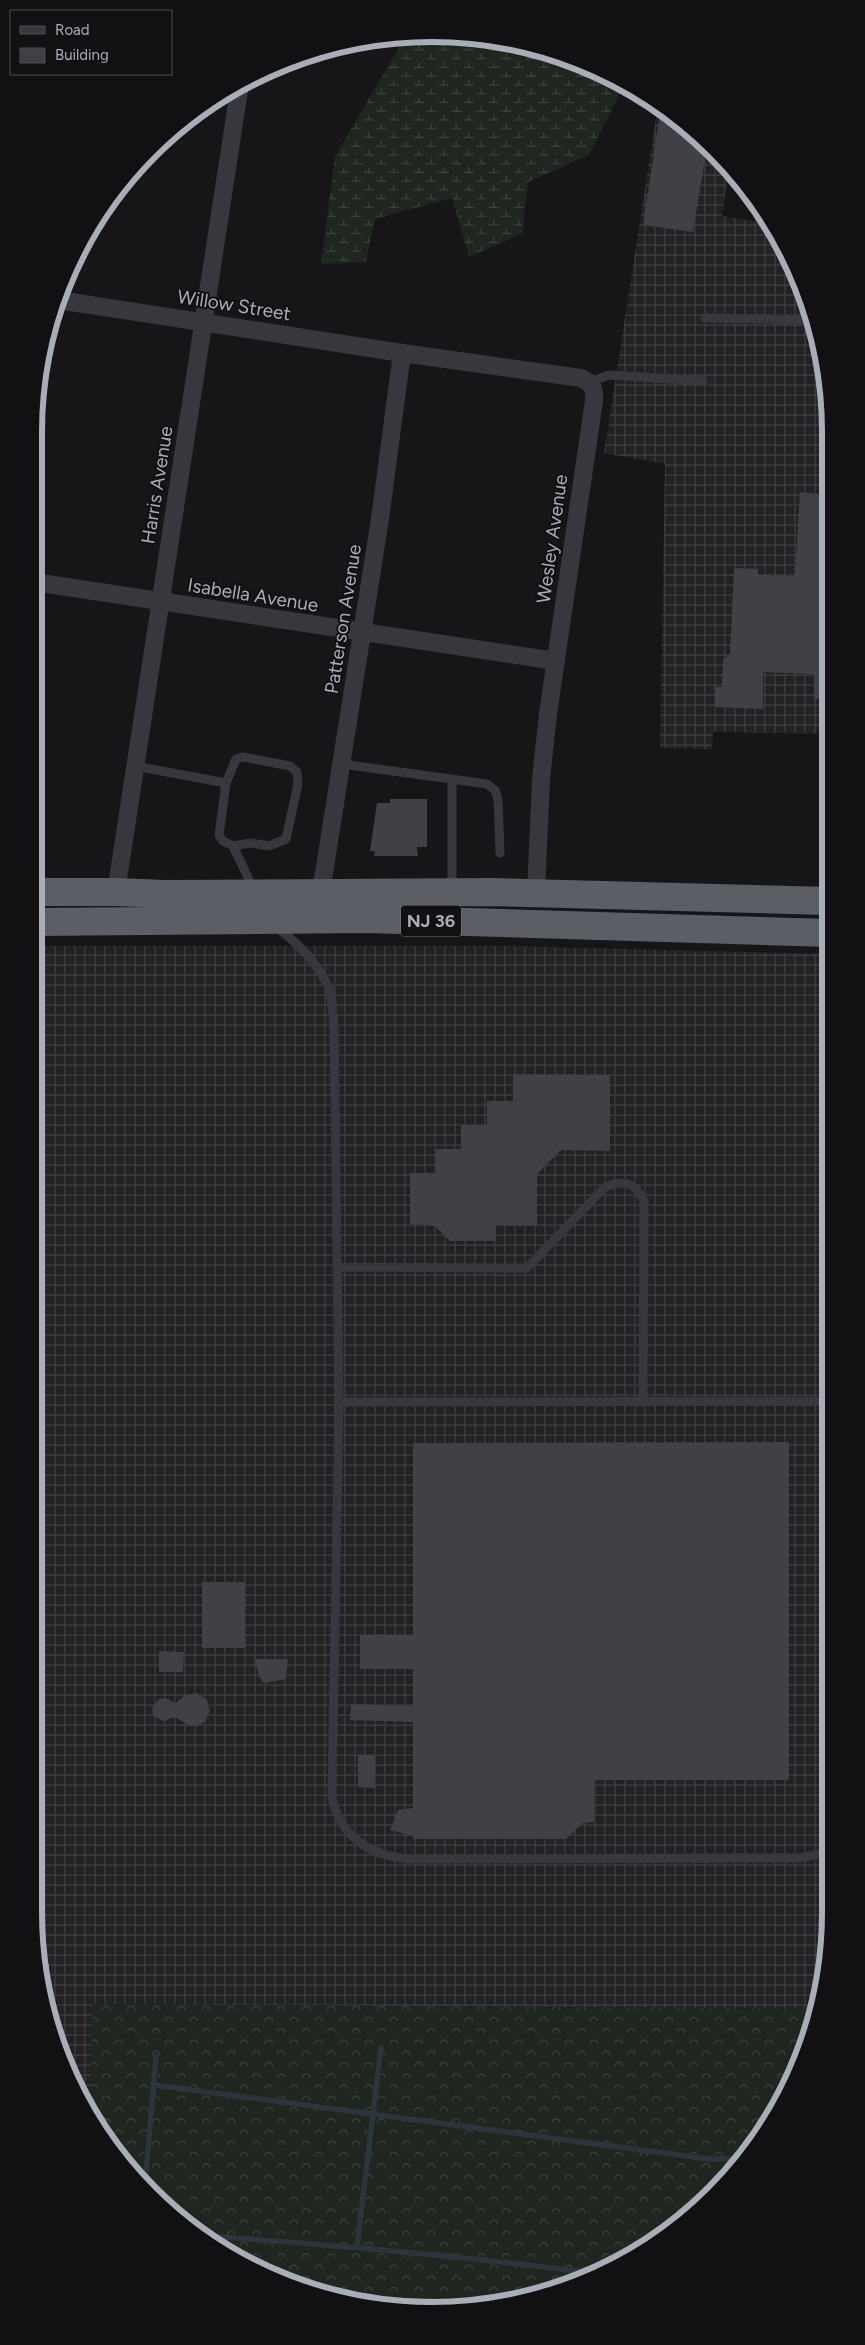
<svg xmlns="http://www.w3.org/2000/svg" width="865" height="2345" viewBox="0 0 865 2345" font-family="Figtree,sans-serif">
  <defs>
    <pattern id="industrial-grid" width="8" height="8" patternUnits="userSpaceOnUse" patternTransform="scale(1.25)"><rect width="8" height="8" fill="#222225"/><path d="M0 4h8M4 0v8" fill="none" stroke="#3f3f43"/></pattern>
    <pattern id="forest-crowns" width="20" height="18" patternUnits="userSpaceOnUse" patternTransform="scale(1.25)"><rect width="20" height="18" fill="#1e261f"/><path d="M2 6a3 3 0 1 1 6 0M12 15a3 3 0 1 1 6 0" fill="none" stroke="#3c433d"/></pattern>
    <pattern id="wetland-marsh" width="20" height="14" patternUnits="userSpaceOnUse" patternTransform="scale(1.25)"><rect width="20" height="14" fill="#1e261f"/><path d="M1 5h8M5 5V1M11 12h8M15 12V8" fill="none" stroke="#3c433d"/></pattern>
  </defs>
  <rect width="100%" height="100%" fill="#161618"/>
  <path fill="url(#industrial-grid)" d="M658 105 729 167 722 216 766 223 801 280 828 380 829 734 713 732 712 749 660 748 665 464 604 453Z
    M34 946H507L829 954 831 1912 819 2009 92 2004 91 2118 55 2041 34 1912Z"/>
  <path fill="url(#forest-crowns)" d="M92 2004 819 2009 790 2089 749 2155 654 2244 585 2281 511 2304 380 2308 305 2290 233 2258 133 2175 91 2118Z"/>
  <path fill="url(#wetland-marsh)" d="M459 35 536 47 623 87 589 155 528 182 522 234 469 257 452 198 375 219 366 262 321 264 335 156 406 36Z"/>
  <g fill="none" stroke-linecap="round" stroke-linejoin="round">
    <path stroke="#2c353c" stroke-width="5.5" d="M154 2085 709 2159H745
      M145 2186 156 2056
      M206 2236C337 2245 467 2256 597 2274
      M357 2246 381 2048"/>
  </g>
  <path fill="#404145" d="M660 113 669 114 707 147 693 232 643 225Z
    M800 492 820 494V503L828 504 829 699H814V674L763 672V709L715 707V687H722L723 660 730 654 734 568 758 569V575L795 576Z
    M390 799H427V847H417L418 856H374L375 851H370L377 803H390Z
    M513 1074 610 1075V1151L561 1150 537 1174V1225H496V1241H450L434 1225 410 1224V1173H436V1149H461V1125H487V1101H513Z
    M789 1442V1780H594V1822L583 1823 566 1839H413V1836L390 1830 398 1810 413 1808V1722L350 1720 351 1704 413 1706V1669H360V1635H413V1443Z
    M202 1582H245V1648H202Z
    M159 1651 184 1652 183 1672H159Z
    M254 1659H288L286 1679 264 1683 260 1678Z
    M197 1693 207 1700 210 1711 205 1721 201 1724 190 1726 175 1717 162 1721 153 1715 152 1708 159 1699 165 1698 176 1703 185 1695Z
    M358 1755H375V1788L358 1787Z"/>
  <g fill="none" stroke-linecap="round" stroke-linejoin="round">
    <path stroke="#37383d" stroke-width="9" d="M705 318 812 320
      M590 382 609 375 703 381
      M342 764 487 784 495 790 498 799 500 853
      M135 766 226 783
      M452 780V889
      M233 846 251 843 269 846 286 839 298 784 297 772 290 766 243 757 236 759 226 783 219 835 223 841 233 846 254 890
      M276 927C297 942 319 964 329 989 333 999 332 1013 334 1024L339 1402 332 1797C339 1836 370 1855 407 1859L799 1858 820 1854 831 1849
      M339 1267 527 1268 605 1187C625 1179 635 1183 644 1201L643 1402
      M339 1402 825 1401 830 1398"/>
    <path stroke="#37383d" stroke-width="18" d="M58 300 402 353 581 378C592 383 595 388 594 401L548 714 541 779 536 892
      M34 582 556 661
      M116 892 240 84
      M321 892 380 519 402 353"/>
    <path stroke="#5b5e65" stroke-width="28" d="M34 892H116L165 894 492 892 829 901
      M34 922 368 919 829 933"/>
  </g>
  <g text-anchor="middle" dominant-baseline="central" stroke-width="4" stroke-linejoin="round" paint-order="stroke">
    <rect fill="#111113" stroke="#7b7e86" stroke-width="1" x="401" y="905.5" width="60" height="31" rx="4"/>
    <g font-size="18" font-weight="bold" fill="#a8adb8">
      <text x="431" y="921">NJ 36</text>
    </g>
    <g font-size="19" fill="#a8adb8" stroke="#111113">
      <text transform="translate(234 305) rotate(9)">Willow Street</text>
      <text transform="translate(157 485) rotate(-81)">Harris Avenue</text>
      <text transform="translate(552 539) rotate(-82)">Wesley Avenue</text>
      <text transform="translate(253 595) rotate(9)">Isabella Avenue</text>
      <text transform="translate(343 619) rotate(-81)">Patterson Avenue</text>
    </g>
  </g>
  <path d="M0 0H865V2345H0ZM432 42H432A390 390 0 0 1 822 432V1912A390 390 0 0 1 432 2302H432A390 390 0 0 1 42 1912V432A390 390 0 0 1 432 42Z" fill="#111113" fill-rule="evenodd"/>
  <path fill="none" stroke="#a8adb8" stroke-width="6" d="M432 42H432A390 390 0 0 1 822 432V1912A390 390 0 0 1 432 2302H432A390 390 0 0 1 42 1912V432A390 390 0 0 1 432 42Z"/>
  <rect x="10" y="10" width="162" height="65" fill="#111113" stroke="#4d4f55"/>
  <rect x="20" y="26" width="25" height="8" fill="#37383d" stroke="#4d4f55"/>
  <text x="55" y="35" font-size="15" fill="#a8adb8">Road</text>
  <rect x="20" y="48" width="25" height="15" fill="#404145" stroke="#4d4f55"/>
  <text x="55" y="60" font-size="15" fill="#a8adb8">Building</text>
</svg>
